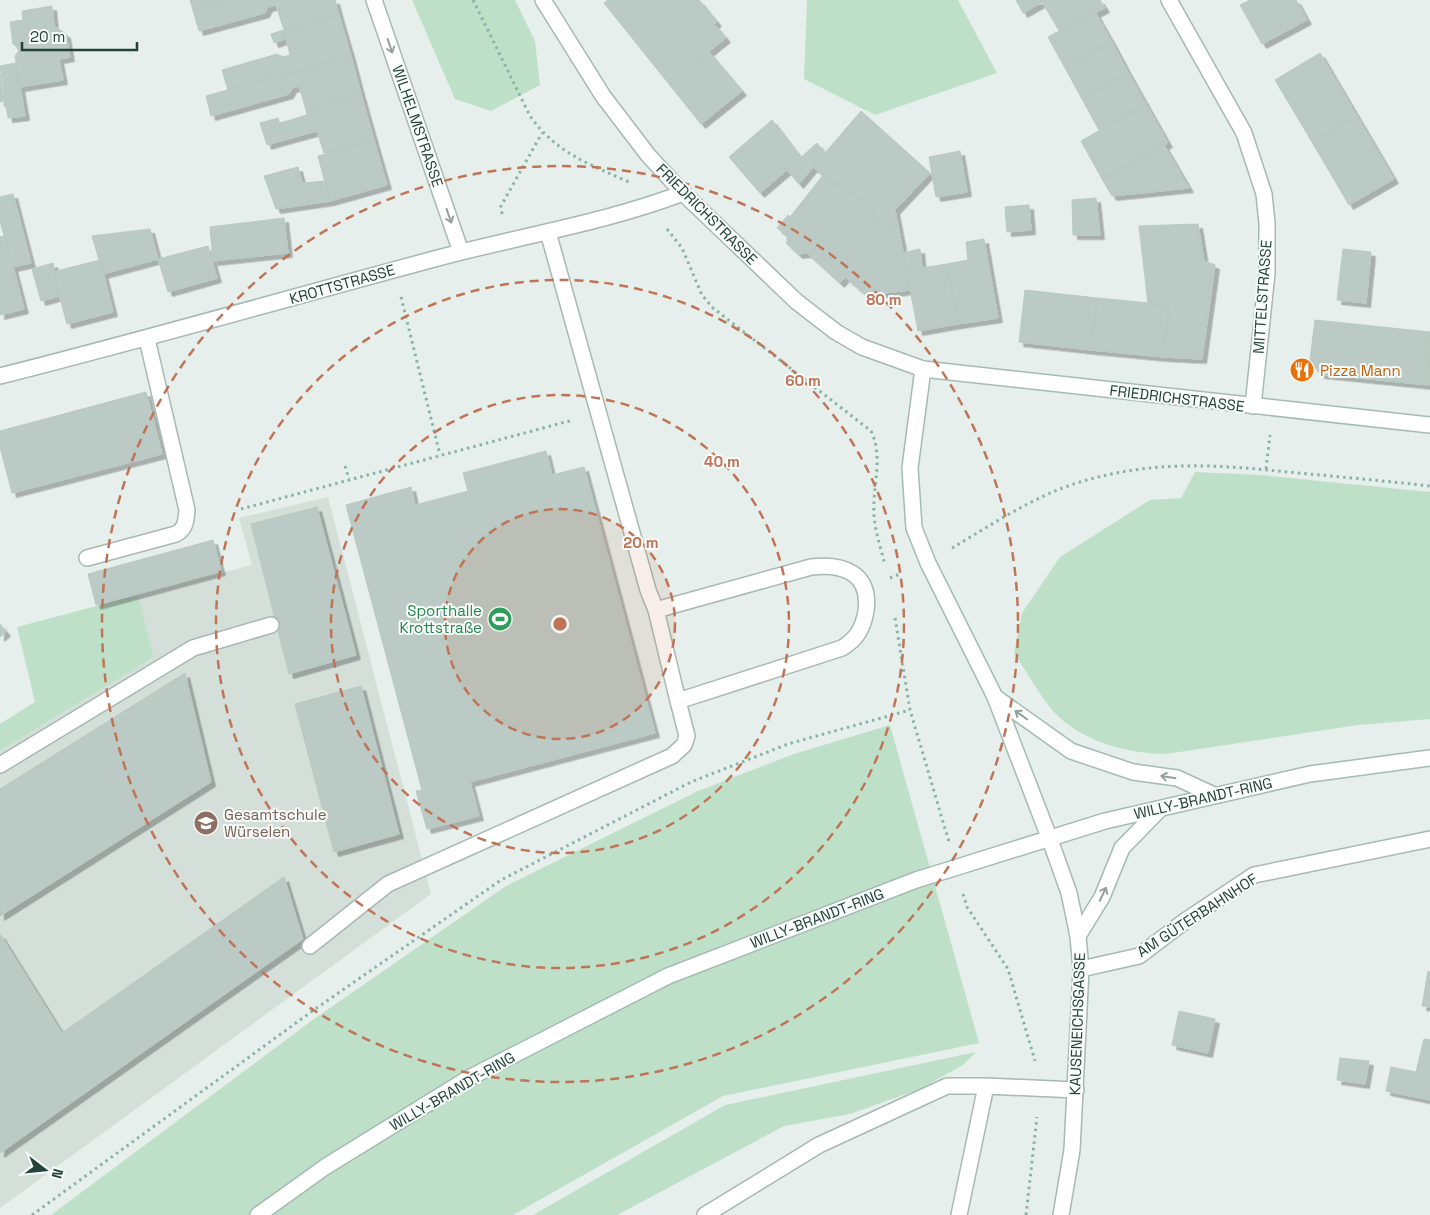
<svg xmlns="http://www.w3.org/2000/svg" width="1430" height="1215" viewBox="0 0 1430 1215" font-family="'Space Grotesk',sans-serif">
  <defs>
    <filter id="shadow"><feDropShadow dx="4.5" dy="4.5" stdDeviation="0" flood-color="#0004"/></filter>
  </defs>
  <rect width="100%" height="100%" fill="#e6efeb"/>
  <path fill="#d4dfda" d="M328 497 431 894 0 1208V751L154 657 138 595 252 565 239 518Z"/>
  <path fill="#bfe0c8" d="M412 0H515L535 41 540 85 491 111 455 99Z
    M807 0H958L997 73 875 115 804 79Z
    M1195 472 1261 475 1430 492V719L1358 725 1166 754C1128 754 1080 741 1053 711 1038 693 1027 672 1014 653L1022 613 1060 557 1150 500 1181 498Z
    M138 595 154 657 0 751V724L35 702 17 627Z
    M890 725 979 1043 723 1096 513 1215H51L314 1019 506 886 698 791 794 754Z
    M976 1052 963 1065 920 1089 850 1114 784 1126 617 1215H533L725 1105Z"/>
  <path fill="#bbcac4" stroke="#b8c9c2" filter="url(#shadow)" d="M190 0H230L193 10Z
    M230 0H335L339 15 284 30 276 5 268 7 265 13 199 31 193 10Z
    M608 0H699L717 22 714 24 726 38 669 84 604 3Z
    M1016 0H1046L1023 13Z
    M1046 0H1100L1105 8 1060 32 1042 2Z
    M1250 0H1296L1307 20 1262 44 1240 5Z
    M52 6 54 26 66 34 70 57 59 59 63 80 20 87 15 56 20 49 13 44 10 22 23 20 22 11Z
    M1095 12 1112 42 1065 68 1048 37Z
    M339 15 351 56 228 90 222 70 277 54 283 57 290 55 284 30Z
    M284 30 286 39 274 43 271 34Z
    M1112 42 1128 72 1082 99 1065 68Z
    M709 52 742 91 701 124 669 84Z
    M1320 53 1357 116 1312 142 1275 80Z
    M351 56 361 94 306 110 299 86 292 88 289 94 211 116 206 96Z
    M16 63 25 116 8 118 0 66Z
    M1128 72 1146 104 1099 130 1082 99Z
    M0 74 4 101 0 102Z
    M361 94 374 140 324 153 317 131 284 140 280 123 307 115 306 110Z
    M1146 104 1168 143 1102 179 1081 141Z
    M861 111 930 173 895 210 898 225 886 228 872 216 876 213 846 187 843 190 813 167Z
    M1357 116 1394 179 1349 205 1312 142Z
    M278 118 284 140 267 145 260 123Z
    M772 120 801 158 760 193 729 157Z
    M374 140 387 185 330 201 318 156Z
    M817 143 825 153 799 184 787 170Z
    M1164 145 1189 188 1112 196 1102 179Z
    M960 151 967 192 936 197 929 157Z
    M298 167 302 183 325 181 330 201 276 209 264 176Z
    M824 174 843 190 846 187 876 213 872 216 886 228 898 225 910 290 866 295 845 277 840 283 807 253 798 254 787 244V236L777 228 788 215 790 217Z
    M13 194 31 263 13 267 0 221V197Z
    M1096 198 1100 235H1073L1072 200Z
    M1029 205 1031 230 1007 232 1005 207Z
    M284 218 288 253 213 261 210 227Z
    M1198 224 1204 261 1215 265 1202 359 1163 357 1169 305 1148 303 1139 226Z
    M150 229 158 259 103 274 92 236Z
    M5 236 24 309 0 315V237Z
    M984 239 998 318 958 324 947 264 968 260 966 242Z
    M208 246 217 278 168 292 158 259Z
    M920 249 922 268 947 264 958 324 918 331 903 253Z
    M1343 249 1371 252 1366 303 1337 300Z
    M100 260 113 312 67 324 53 272Z
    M53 263 59 296 41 301 32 269Z
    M1025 290 1097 298 1091 350 1019 342Z
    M1097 298 1169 305 1163 357 1091 350Z
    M1315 320 1430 332 1429 385 1320 374 1310 360Z
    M146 392 162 454 12 493 0 447V431Z
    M546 451 552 475 584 467 655 733 470 782 479 816 427 829 416 791 422 790 346 505 411 487 415 505 468 491 463 473Z
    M317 507 356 655 289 674 251 524Z
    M213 540 221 571 96 605 88 574Z
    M0 624 6 632 0 637Z
    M185 673 211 782 0 916V789Z
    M361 686 399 834 334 852 295 704Z
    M284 877 303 939 0 1153V934L62 1033Z
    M1428 971 1430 972V1007L1422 1006Z
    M1179 1011 1215 1019 1208 1053 1172 1045Z
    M1424 1039 1430 1040V1100L1386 1091 1391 1067 1416 1072Z
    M1340 1058 1369 1061 1365 1084 1337 1080Z"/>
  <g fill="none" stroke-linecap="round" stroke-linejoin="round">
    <defs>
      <path id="lane" d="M548 232 648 590 656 610 678 701 842 648C857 639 863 628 866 611 871 573 843 563 811 567L656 610
        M87 558 176 534C186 529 186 520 187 510L147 339
        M0 765 193 648 271 625
        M310 946 388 884 672 756 684 745 687 736 678 701
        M705 1215 819 1145 947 1086H986L1076 1090
        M959 1215 986 1086"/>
      <path id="street" d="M374 0 461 252
        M543 0 603 96 648 155 683 193 797 302 836 332 862 347 923 369
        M1169 0 1244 133 1264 194 1267 223V273L1253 406
        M0 376C147 339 292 297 438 258 520 236 604 223 683 193
        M1049 837 1069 893 1078 936 1081 969 1072 1150 1061 1215
        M1081 969 1139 956 1185 921 1254 875 1430 839"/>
      <path id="secondary" d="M995 697 1071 751 1133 772 1177 778 1214 795
        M1049 837 995 697 928 563 914 528 910 468 923 369 1430 425
        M1078 936 1102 897 1122 848 1161 808
        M258 1215 325 1167 469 1078 668 976 916 880 1105 821 1310 774 1430 758"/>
    </defs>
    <use href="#lane" stroke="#a8b8b2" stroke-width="18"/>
    <use href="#street" stroke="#a8b8b2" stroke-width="18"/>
    <use href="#secondary" stroke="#a4bbb3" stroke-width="18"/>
    <path stroke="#86b3a5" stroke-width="3" stroke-dasharray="2.5 4" stroke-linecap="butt" d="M473 0 530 116C556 153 589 164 629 182
      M502 214 501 206 542 133
      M667 229 682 248 702 295 713 308 871 431C884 457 872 487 874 515 875 531 881 549 885 565
      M401 297 440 455
      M345 466 349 479
      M1266 469 1270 435
      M241 509 573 420
      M952 548C993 524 1034 496 1080 482 1157 459 1220 465 1298 473 1342 477 1386 481 1430 486
      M890 578 902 573
      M895 618 910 710 949 842
      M963 894 967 907 1008 969 1035 1061
      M32 1215 311 1012 501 880 691 782 788 744 910 710
      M1026 1215 1037 1117"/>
    <use href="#lane" stroke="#fff" stroke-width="15"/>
    <use href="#street" stroke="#fff" stroke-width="15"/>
    <use href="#secondary" stroke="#fff" stroke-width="15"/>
  </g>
  <defs><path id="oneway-shaft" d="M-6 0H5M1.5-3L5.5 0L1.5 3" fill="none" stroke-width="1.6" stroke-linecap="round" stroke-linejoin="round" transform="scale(1.25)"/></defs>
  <g stroke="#92a09c">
    <use href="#oneway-shaft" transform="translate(390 46) rotate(71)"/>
    <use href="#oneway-shaft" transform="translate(449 216) rotate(71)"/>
    <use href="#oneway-shaft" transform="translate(1021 715) rotate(-145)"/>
    <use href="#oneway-shaft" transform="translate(1168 777) rotate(-171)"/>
    <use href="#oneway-shaft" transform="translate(1103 894) rotate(-65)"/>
  </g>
  <circle cx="560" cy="624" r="115" fill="#c07456" fill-opacity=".12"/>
  <g fill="none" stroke="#c07456" stroke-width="2.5" stroke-dasharray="9 6">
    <circle cx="560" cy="624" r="115"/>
    <circle cx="560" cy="624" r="229"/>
    <circle cx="560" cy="624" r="344"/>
    <circle cx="560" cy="624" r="458"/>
  </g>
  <defs>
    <symbol id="restaurant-disc" viewBox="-11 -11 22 22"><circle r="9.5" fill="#e8710a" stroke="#f7fbf9"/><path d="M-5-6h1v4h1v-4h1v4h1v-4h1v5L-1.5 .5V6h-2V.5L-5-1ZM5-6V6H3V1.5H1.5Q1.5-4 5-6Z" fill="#fff"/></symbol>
    <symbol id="stadium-disc" viewBox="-11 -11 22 22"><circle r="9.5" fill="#2e9e5b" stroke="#f7fbf9"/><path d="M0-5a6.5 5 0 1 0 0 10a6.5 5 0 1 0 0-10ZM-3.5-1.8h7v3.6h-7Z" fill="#fff"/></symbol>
    <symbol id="school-disc" viewBox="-11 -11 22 22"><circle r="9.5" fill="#8d6e63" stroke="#f7fbf9"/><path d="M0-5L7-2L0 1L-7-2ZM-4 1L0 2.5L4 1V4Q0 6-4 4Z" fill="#fff"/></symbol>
  </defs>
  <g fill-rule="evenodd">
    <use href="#restaurant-disc" x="1288" y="356" width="28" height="28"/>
    <use href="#stadium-disc" x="486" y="605" width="28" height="28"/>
    <use href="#school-disc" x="192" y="809" width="28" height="28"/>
  </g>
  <g text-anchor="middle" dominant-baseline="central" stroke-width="4" stroke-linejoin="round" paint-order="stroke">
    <g font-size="15" fill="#24423a" stroke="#f7fbf9">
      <text transform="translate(418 126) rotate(71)">WILHELMSTRASSE</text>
      <text transform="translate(707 214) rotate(45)">FRIEDRICHSTRASSE</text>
      <text transform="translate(342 284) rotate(-16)">KROTTSTRASSE</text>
      <text transform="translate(1262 297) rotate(-86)">MITTELSTRASSE</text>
      <text transform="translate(1177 398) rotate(7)">FRIEDRICHSTRASSE</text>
      <text transform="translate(1203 798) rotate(-13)">WILLY-BRANDT-RING</text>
      <text transform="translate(1197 915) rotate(-33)">AM GÜTERBAHNHOF</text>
      <text transform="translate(817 918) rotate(-21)">WILLY-BRANDT-RING</text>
      <text transform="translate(1077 1024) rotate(-88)">KAUSENEICHSGASSE</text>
      <text transform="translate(452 1091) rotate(-30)">WILLY-BRANDT-RING</text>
    </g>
    <g font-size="15" fill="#c56008" stroke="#f7fbf9" text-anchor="start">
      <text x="1320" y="370">Pizza Mann</text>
    </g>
    <g font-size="15" fill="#27864d" stroke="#f7fbf9" text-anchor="end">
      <text x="482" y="610">Sporthalle<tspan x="482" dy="17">Krottstraße</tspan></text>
    </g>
    <g font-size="15" fill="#785e54" stroke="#f7fbf9" text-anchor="start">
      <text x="224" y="814">Gesamtschule<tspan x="224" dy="17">Würselen</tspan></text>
    </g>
  </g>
  <circle cx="560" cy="624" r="8" fill="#c07456" stroke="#f7fbf9" stroke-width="2.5"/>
  <g font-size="15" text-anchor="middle" font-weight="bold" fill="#c07456" stroke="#f7fbf9" stroke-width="4" stroke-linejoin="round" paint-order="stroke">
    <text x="884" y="305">80 m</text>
    <text x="803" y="386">60 m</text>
    <text x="722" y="467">40 m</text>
    <text x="641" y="548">20 m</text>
  </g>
  <g transform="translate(45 1170) rotate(106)" stroke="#f7fbf9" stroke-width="4" paint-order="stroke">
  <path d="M0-4L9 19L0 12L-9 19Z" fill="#24423a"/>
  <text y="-8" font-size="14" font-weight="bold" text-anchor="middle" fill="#24423a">N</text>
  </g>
  <path d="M22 42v8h115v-8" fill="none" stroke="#24423a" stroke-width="2.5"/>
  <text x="30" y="42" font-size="15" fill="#24423a" stroke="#f7fbf9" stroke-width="4" paint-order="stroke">20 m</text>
</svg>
